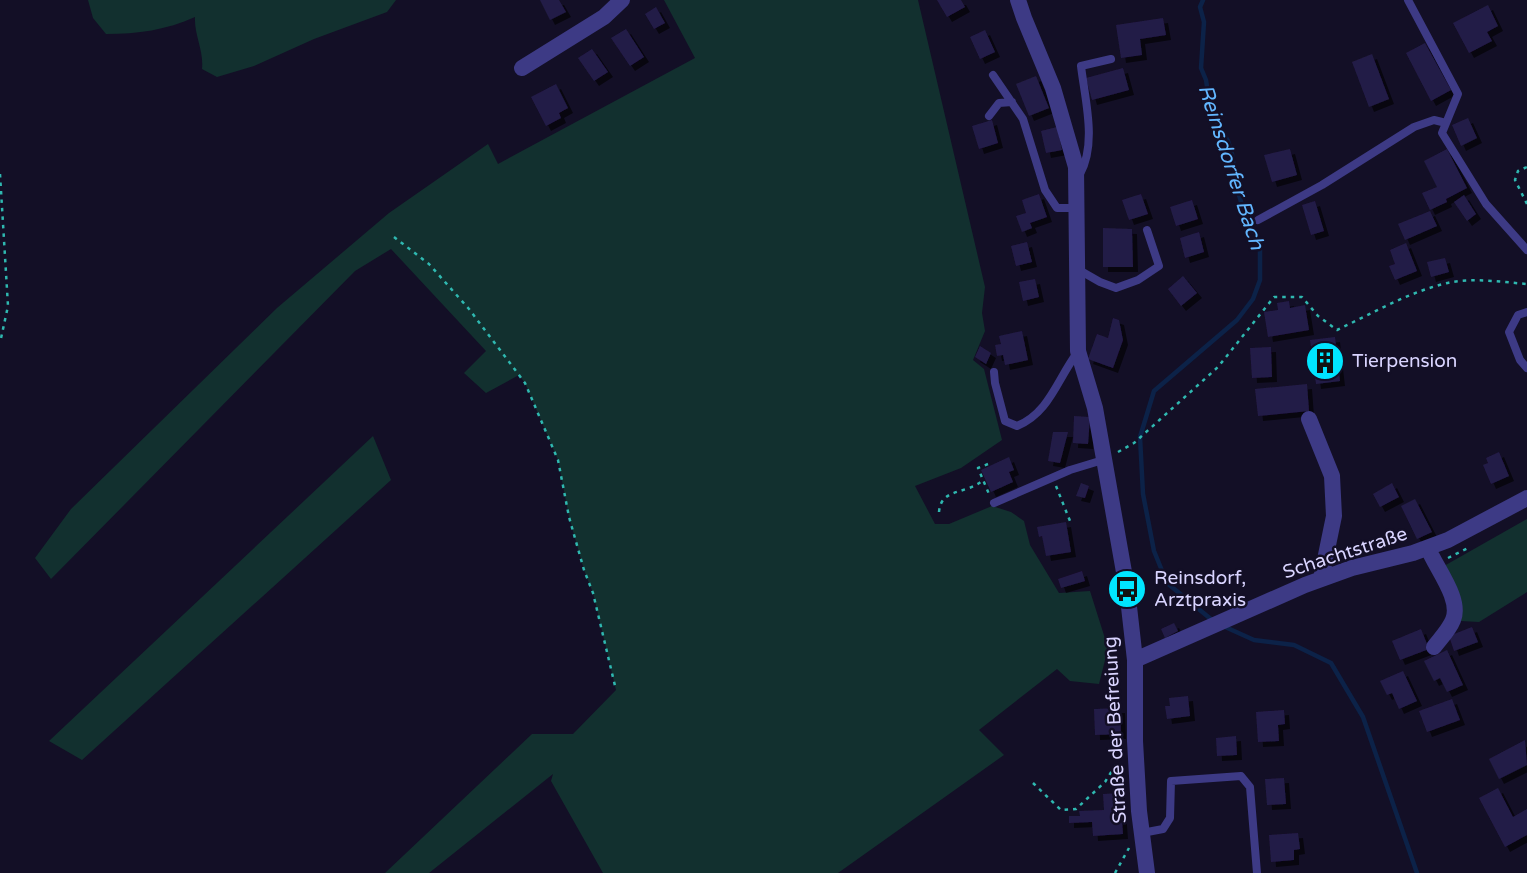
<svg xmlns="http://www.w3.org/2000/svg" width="1527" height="873" viewBox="0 0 1527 873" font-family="'Varela Round',sans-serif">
  <defs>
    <filter id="shadow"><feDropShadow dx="5" dy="5" stdDeviation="0" flood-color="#0009"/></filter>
  </defs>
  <rect width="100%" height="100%" fill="#130f26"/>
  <path fill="#12302f" d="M88 0H396L387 12 314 39 254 66 217 77 202 69C204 51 194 35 195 17 166 30 138 34 106 34L93 18Z
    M664 0H918L985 287 982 313 985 331 973 360 984 369 1002 440 961 468 915 486 935 524H949L992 506 1011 512 1024 521 1030 545 1059 593 1090 591 1108 648 1099 684 1070 681 1057 669 979 730 1004 755 838 873H603L551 781 553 774 429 873H385L532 734H573L616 690 593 593 584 570 569 517 558 460 525 383 519 375 486 393 464 373 486 351 391 249 355 271 51 579 35 558 71 509 277 308 389 213 488 144 498 164 695 58Z
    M373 436 391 480 82 760 49 741Z
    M1527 519V592L1479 622 1461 621 1444 566Z"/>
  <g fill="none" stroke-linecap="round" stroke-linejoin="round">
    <path stroke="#0c2248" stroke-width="4.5" d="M1203 0 1200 7 1204 22 1201 68 1206 80 1211 113 1228 141 1232 154 1237 188 1244 212 1260 243V280L1253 299 1237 320 1154 391 1140 437 1143 494 1154 551 1167 583 1212 620
      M1223 626 1254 640 1294 645 1331 663 1363 717 1417 873"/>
  </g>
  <path fill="#241b47" filter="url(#shadow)" d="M540 0H559L566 12 550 20Z
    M937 0H961L965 7 947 17Z
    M1488 5 1498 26 1487 32 1492 41 1469 53 1453 23Z
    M656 7 665 23 654 29 645 14Z
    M1163 18 1166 35 1140 39 1142 55 1121 58 1116 25Z
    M626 29 644 57 630 66 611 38Z
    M985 30 995 52 980 59 970 37Z
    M1425 43 1451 90 1431 101 1406 53Z
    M592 49 608 72 594 81 578 58Z
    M1372 54 1389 99 1369 107 1352 62Z
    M1123 68 1129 90 1092 100 1086 78Z
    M1036 76 1049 108 1029 116 1016 84Z
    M556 84 568 108 559 113 561 118 546 126 531 97Z
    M1468 118 1477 138 1461 146 1452 125Z
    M992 120 998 143 979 149 972 126Z
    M1057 127 1062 150 1046 153 1041 131Z
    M1290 149 1297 175 1272 182 1264 155Z
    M1447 149 1467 188 1446 199 1447 202 1430 210 1422 193 1437 187 1424 161Z
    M1039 194 1047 217 1030 223 1032 228 1022 232 1016 216 1026 213 1022 200Z
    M1141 194 1148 214 1129 220 1122 200Z
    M1464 195 1476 214 1467 221 1454 202Z
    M1192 200 1198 219 1176 226 1170 207Z
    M1315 201 1324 231 1311 235 1302 205Z
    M1430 211 1437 226 1405 240 1398 224Z
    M1103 228 1132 229 1133 267H1103Z
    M1199 232 1204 252 1185 258 1180 238Z
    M1027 242 1032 262 1016 266 1011 246Z
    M1406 243 1417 271 1395 280 1389 266 1395 264 1390 250Z
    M1445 258 1449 272 1431 277 1427 262Z
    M1183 276 1197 293 1181 306 1168 289Z
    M1035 279 1039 297 1023 301 1019 282Z
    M1289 301 1290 308 1305 305 1309 330 1268 337 1264 312 1278 310 1277 303Z
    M1113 318 1119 320 1123 340 1113 368 1088 359 1097 334 1108 338Z
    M1022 331 1028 360 1005 365 1003 355 997 356 995 345 1001 344 999 336Z
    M1335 337 1340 381 1316 384 1310 340Z
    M980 346 991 353 986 364 975 357Z
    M1271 347 1272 377 1252 378 1250 348Z
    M1307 384 1309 411 1258 416 1255 389Z
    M1074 416 1090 417 1088 444 1073 443Z
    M1053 432H1068L1060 463 1048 461Z
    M1499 452 1509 476 1491 484 1483 465 1488 463 1486 458Z
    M1009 457 1014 470 1009 472 1013 482 991 492 981 470Z
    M1081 483 1089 486 1085 498 1076 496Z
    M1392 483 1399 497 1380 507 1373 494Z
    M1415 499 1432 532 1417 539 1401 506Z
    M1066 522 1071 552 1046 556 1042 536 1039 537 1037 527Z
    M1082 571 1085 581 1061 588 1058 579Z
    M1174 623 1178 631 1165 638 1161 629Z
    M1472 627 1478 642 1454 651 1449 636Z
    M1421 629 1429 649 1400 660 1392 641Z
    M1447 650 1463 685 1447 692 1440 678 1434 681 1424 661Z
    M1403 671 1417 701 1399 709 1392 693 1387 695 1380 681Z
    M1188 696 1190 716 1167 719 1165 706H1170L1169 698Z
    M1452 699 1460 720 1427 732 1419 711Z
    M1120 708 1121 734 1095 735 1094 709Z
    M1284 710 1285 724 1278 725 1279 741 1258 742 1256 712Z
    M1236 736 1237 755 1217 756 1216 738Z
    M1525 740 1527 765 1499 779 1489 759Z
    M1284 778 1286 804 1267 805 1265 779Z
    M1498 788 1513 817 1527 809V835L1505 847 1479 798Z
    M1120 793 1123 834 1093 836 1092 822 1069 823V816H1080L1079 811 1104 810 1103 794Z
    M1298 833 1300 849 1294 850V860L1271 862 1269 835Z"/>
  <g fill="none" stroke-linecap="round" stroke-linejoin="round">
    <path stroke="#2fb8b0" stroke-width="2.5" stroke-dasharray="3.5 5" stroke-linecap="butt" d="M0 174 8 306 0 343
      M1527 204 1515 180 1518 171 1527 167
      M394 237 429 264 469 309 525 383 558 460 569 517 584 570 593 593 616 690
      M1118 452 1134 443 1218 367 1274 297H1302L1318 316 1337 330C1373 313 1412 290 1452 282 1476 278 1502 282 1527 284
      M988 464 978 468 989 494
      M1056 486 1070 521
      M939 512C941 487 967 495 983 480
      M1448 558 1470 547
      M1033 783 1061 810 1076 809 1105 782 1121 756
      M1115 873 1129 848"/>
    <path stroke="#3d3a85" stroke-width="8" d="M1408 0 1458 94 1442 133 1486 204 1527 250
      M993 75 1023 119 1045 190 1057 208H1078
      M989 116 999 103 1012 102
      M1080 174C1097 143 1085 100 1081 66L1111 59
      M1258 220 1322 185 1414 127 1434 120 1446 123
      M1079 270 1100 282 1116 288 1138 280 1159 266 1147 230
      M1527 312 1518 315 1509 332 1520 360 1527 368
      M994 372 995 383 1005 421 1017 426C1049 413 1057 380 1077 353
      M994 503 1070 470 1103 460
      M1142 833 1163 829 1170 818 1171 781 1241 776 1250 787 1257 873"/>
    <path stroke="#3d3a85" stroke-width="16" d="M1018 0 1024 18 1053 88 1076 167 1078 351 1095 408 1127 589 1135 660V741L1139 811 1147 873
      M522 68 604 17 622 0
      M1309 419 1332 476 1334 516 1321 579
      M1428 548C1435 567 1462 599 1453 620 1449 630 1440 639 1434 647
      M1135 660 1305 585 1352 568 1413 553 1448 540 1527 498"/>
  </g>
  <defs>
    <symbol id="building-disc" viewBox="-11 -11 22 22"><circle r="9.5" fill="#00e5ff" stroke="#130f26"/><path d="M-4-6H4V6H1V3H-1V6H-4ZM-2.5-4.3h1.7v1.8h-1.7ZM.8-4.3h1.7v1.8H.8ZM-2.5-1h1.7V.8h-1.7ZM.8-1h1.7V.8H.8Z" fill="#111"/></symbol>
    <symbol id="bus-disc" viewBox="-11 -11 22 22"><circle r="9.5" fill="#00e5ff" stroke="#130f26"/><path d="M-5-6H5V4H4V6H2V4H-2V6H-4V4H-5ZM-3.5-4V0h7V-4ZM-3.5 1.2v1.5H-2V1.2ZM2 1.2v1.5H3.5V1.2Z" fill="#111"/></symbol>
  </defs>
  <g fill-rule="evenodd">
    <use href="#building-disc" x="1303" y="339" width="44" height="44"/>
    <use href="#bus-disc" x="1105" y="567" width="44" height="44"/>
  </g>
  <g text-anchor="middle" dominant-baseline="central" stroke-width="5" stroke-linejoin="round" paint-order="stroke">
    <g font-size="19" fill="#d9d4ff" stroke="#130f26" text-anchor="start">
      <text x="1352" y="361">Tierpension</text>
      <text x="1154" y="578">Reinsdorf,<tspan x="1154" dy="22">Arztpraxis</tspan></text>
    </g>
    <g font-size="19" fill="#d9d4ff" stroke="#130f26">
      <text transform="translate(1345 553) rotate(-18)">Schachtstraße</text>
      <text transform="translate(1115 730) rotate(-93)">Straße der Befreiung</text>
    </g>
    <g font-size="21" font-style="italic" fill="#62b6ff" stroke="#130f26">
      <text transform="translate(1231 167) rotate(72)">Reinsdorfer Bach</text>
    </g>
  </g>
</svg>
